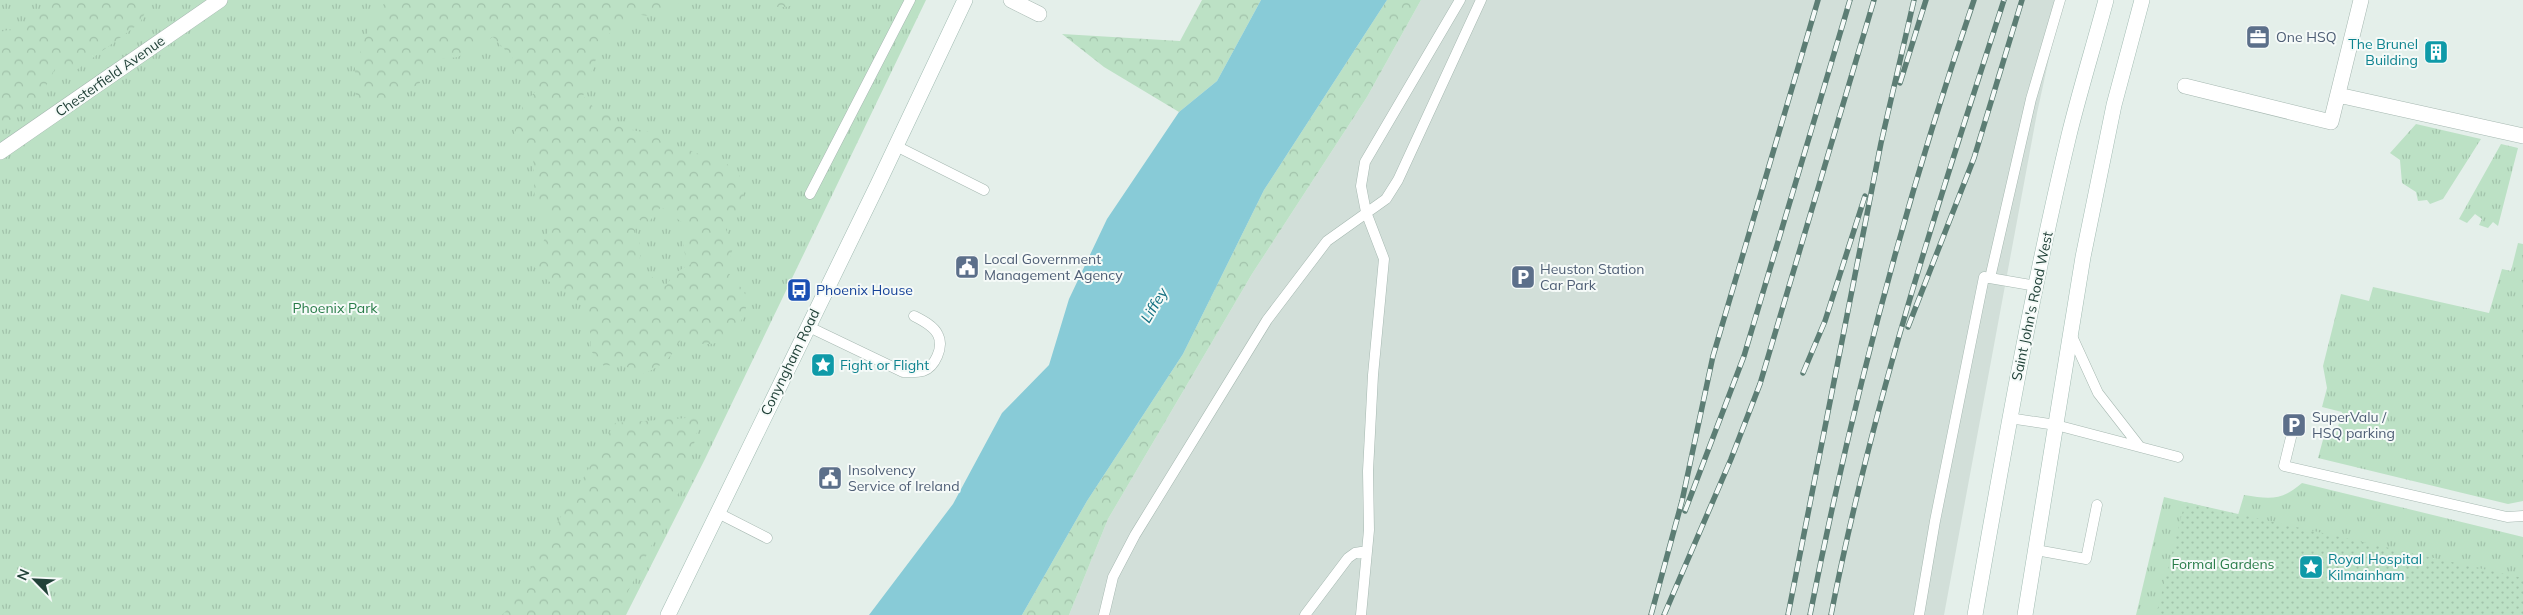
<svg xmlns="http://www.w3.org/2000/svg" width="2523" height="615" viewBox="0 0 2523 615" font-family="Mulish,sans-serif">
  <defs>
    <pattern id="grass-tufts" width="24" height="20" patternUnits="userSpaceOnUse" patternTransform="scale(1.25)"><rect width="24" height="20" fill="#bce1c5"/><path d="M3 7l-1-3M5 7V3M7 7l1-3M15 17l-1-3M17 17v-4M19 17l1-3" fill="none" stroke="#a1c2aa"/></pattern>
    <pattern id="forest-crowns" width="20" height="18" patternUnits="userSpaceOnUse" patternTransform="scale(1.25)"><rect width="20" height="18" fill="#bce1c5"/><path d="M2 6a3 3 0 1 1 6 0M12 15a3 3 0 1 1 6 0" fill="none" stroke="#a1c2aa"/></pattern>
    <pattern id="garden-dots" width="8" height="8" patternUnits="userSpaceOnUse" patternTransform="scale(1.25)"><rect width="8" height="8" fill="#bce1c5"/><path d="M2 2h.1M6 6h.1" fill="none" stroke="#a1c2aa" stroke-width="1.8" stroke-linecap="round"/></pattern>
  </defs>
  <rect width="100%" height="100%" fill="#e4efea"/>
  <path fill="#d2dfd9" d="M1421 0H2064L2053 40 2037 113 1944 615H1069L1108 519 1252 274 1367 97Z"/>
  <path fill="url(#grass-tufts)" d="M0 0H926L705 459 626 615H0Z
    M2416 124 2481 139 2443 199 2430 204 2427 200 2418 201 2416 192 2402 183 2400 160 2390 153Z
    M2501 144 2518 148 2498 226 2493 222 2488 228 2479 225 2482 219 2475 214 2467 223 2459 219Z
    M2518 243 2523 244V501L2508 504 2318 458 2324 436 2335 438 2342 412 2322 407 2327 388 2323 366 2341 294 2369 301 2373 287 2489 313 2502 269 2511 271Z
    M2302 483 2523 537V615H2136L2164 497 2238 515 2244 495C2270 499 2281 501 2302 483Z"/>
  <path fill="url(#forest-crowns)" fill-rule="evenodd" d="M54 0H151L140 23 75 71 55 69C39 100 34 111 0 124V32C21 27 42 19 54 0Z
    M386 0H720L681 1C667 14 654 20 635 13 628 29 609 31 597 42L596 59 583 96 601 115H612C623 130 635 133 654 131 657 135 661 143 666 146 673 151 679 149 687 150 692 150 697 154 702 155 722 160 744 168 744 192 744 209 737 218 725 227L733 247 727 271C732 278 743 288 746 296 748 303 745 313 742 319 731 347 706 348 681 339 672 358 662 366 643 374L620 364 604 366 591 351V335L584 313 588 303H580L563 288 548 281 533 265 552 222 535 206 533 156 514 133 524 103 535 92 529 86 525 74 518 73 512 57 493 37 458 57 434 60 419 84 387 102 356 104 355 68 366 35ZM661 207 690 228C680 239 682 253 691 264 680 269 672 275 666 286 659 278 647 275 636 274 643 256 642 235 628 220L634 218 648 223Z
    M755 0H808C786 9 776 10 755 0Z
    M1202 0H1261L1217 81 1179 112 1104 67 1062 34 1180 41Z
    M1387 0H1421L1367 97 1252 274 1108 519 1069 615H1022L1087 501 1183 354 1264 190Z
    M701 417 684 482 616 615H502L507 610 615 423Z"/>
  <path fill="url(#garden-dots)" d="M2185 502 2523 578V615H2156Z"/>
  <path fill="#88cbd7" d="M1261 0H1387L1264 190 1183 354 1087 501 1022 615H869L953 504 1002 413 1049 365 1069 299 1107 219 1179 112 1217 81Z"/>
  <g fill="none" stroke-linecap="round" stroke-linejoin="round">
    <defs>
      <path id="service" d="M896 146 984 190
        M810 194 910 0
        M1990 278 2031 99 2060 0
        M807 326 903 372C910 372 916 373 923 371 935 367 944 347 938 335 934 326 922 320 914 316
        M2071 334 2098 393 2140 447
        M2009 418 2056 425 2178 457
        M2294 425 2284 466 2507 517 2523 516
        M718 513 767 538
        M2036 550 2086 559 2097 505
        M1104 615 1113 577 1135 535 1267 320 1327 241 1386 199 1398 180 1481 0
        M1305 615 1348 558 1355 553 1367 551
        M1361 615 1369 530 1368 471 1373 375 1384 259 1366 212 1361 186 1365 162 1460 0
        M1919 615 1935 521 1984 277 2036 286"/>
      <path id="pedestrian" d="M2185 86 2331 122 2361 0
        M2338 95 2523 136"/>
      <path id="minor" d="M1011 0 1039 14"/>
      <path id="tertiary" d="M0 152 220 0"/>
      <path id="secondary" d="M668 615 878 184 965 0
        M1975 615C2003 454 2031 294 2069 135 2080 90 2094 45 2106 0
        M2025 615 2083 257 2114 105 2142 0"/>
    </defs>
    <use href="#service" stroke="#a6b8b1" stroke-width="11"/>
    <use href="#pedestrian" stroke="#a6b8b1" stroke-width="16"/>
    <use href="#minor" stroke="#a6b8b1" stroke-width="16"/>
    <use href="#tertiary" stroke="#a6b8b1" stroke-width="16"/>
    <use href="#secondary" stroke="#a1bbb2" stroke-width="16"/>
    <use href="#service" stroke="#fff" stroke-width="10"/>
    <use href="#pedestrian" stroke="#fff" stroke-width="15"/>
    <use href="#minor" stroke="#fff" stroke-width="15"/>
    <use href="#tertiary" stroke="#fff" stroke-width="15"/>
    <use href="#secondary" stroke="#fff" stroke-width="15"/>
    <defs>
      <path id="rail" d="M1900 83 1926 0
        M1908 327 1974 158 2022 0
        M1803 373 1825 321 1865 196
        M1685 511 1744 356 1850 0
        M1651 615 1682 501 1713 356 1818 0
        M1664 615 1731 459 1760 384 1874 0
        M1788 615 1881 143 1914 0
        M1810 615C1851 407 1905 201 1974 0
        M1831 615C1872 405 1938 203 2004 0"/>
    </defs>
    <use href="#rail" stroke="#5c7d74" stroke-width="5.5"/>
    <use href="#rail" stroke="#f5faf8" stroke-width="4" stroke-dasharray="11" stroke-linecap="butt"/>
  </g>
  <defs>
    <symbol id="office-square" viewBox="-11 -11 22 22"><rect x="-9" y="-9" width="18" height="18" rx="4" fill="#5c6f8a" stroke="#f5faf8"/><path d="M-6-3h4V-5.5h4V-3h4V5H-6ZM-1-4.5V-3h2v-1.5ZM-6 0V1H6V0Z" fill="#fff"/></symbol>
    <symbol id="building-square" viewBox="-11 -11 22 22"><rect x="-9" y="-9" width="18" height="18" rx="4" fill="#0f9aa8" stroke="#f5faf8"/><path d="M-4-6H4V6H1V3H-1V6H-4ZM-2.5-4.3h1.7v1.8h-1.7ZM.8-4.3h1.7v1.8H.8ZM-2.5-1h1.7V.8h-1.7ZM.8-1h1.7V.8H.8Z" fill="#fff"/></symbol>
    <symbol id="civic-square" viewBox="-11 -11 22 22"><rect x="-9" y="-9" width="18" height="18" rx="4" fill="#5c6f8a" stroke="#f5faf8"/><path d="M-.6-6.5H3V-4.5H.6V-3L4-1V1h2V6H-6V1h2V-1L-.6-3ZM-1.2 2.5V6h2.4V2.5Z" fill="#fff"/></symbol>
    <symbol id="parking-square" viewBox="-11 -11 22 22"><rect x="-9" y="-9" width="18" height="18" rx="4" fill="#5c6f8a" stroke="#f5faf8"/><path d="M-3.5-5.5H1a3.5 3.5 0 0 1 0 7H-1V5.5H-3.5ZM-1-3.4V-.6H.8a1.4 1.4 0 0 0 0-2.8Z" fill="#fff"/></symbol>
    <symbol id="bus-square" viewBox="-11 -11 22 22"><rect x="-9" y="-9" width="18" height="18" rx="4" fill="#1a4fb4" stroke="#f5faf8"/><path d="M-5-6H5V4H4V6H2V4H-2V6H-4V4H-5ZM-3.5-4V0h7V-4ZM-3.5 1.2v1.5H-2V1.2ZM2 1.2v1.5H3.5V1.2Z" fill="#fff"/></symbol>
    <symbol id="sight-square" viewBox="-11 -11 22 22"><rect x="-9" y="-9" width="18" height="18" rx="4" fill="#0f9aa8" stroke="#f5faf8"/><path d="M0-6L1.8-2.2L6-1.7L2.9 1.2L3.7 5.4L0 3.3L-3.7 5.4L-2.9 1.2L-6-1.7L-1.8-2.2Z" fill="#fff"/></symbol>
  </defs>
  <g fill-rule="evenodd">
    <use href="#office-square" x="2244" y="23" width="28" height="28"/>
    <use href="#building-square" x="2422" y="38" width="28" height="28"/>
    <use href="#civic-square" x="953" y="253" width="28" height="28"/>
    <use href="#parking-square" x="1509" y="263" width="28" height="28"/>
    <use href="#bus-square" x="785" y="276" width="28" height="28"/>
    <use href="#sight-square" x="809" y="351" width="28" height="28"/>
    <use href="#parking-square" x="2280" y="411" width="28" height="28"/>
    <use href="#civic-square" x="816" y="464" width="28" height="28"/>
    <use href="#sight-square" x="2297" y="553" width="28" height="28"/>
  </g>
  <g text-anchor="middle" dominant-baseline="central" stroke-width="4" stroke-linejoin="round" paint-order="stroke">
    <g font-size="14" fill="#4e5e75" stroke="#f5faf8" text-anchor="start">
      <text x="2276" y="37">One HSQ</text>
      <text x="984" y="259">Local Government<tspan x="984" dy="16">Management Agency</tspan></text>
      <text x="1540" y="269">Heuston Station<tspan x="1540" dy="16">Car Park</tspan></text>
      <text x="2312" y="417">SuperValu /<tspan x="2312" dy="16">HSQ parking</tspan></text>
      <text x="848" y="470">Insolvency<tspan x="848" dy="16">Service of Ireland</tspan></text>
    </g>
    <g font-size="14" fill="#0d838f" stroke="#f5faf8" text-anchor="start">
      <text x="2418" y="44" text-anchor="end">The Brunel<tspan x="2418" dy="16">Building</tspan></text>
      <text x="840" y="365">Fight or Flight</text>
      <text x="2328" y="559">Royal Hospital<tspan x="2328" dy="16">Kilmainham</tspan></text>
    </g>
    <g font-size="14" fill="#224239" stroke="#f5faf8">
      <text transform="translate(110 76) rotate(-35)">Chesterfield Avenue</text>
      <text transform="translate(2032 306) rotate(-78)">Saint John's Road West</text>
      <text transform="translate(790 362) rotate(-64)">Conyngham Road</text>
    </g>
    <g font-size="14" fill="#164399" stroke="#f5faf8" text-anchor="start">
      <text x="816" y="290">Phoenix House</text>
    </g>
    <g font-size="14" fill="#287c48" stroke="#f5faf8">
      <text x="335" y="308">Phoenix Park</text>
      <text x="2223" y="564">Formal Gardens</text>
    </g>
    <g font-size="15" font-style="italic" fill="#167283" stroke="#f5faf8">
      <text transform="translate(1154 305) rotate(-59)">Liffey</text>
    </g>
  </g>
  <g transform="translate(35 580) rotate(294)" stroke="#f5faf8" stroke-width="4" paint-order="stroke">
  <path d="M0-4L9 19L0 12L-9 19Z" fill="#224239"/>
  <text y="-8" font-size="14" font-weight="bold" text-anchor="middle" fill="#224239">N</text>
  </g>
</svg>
